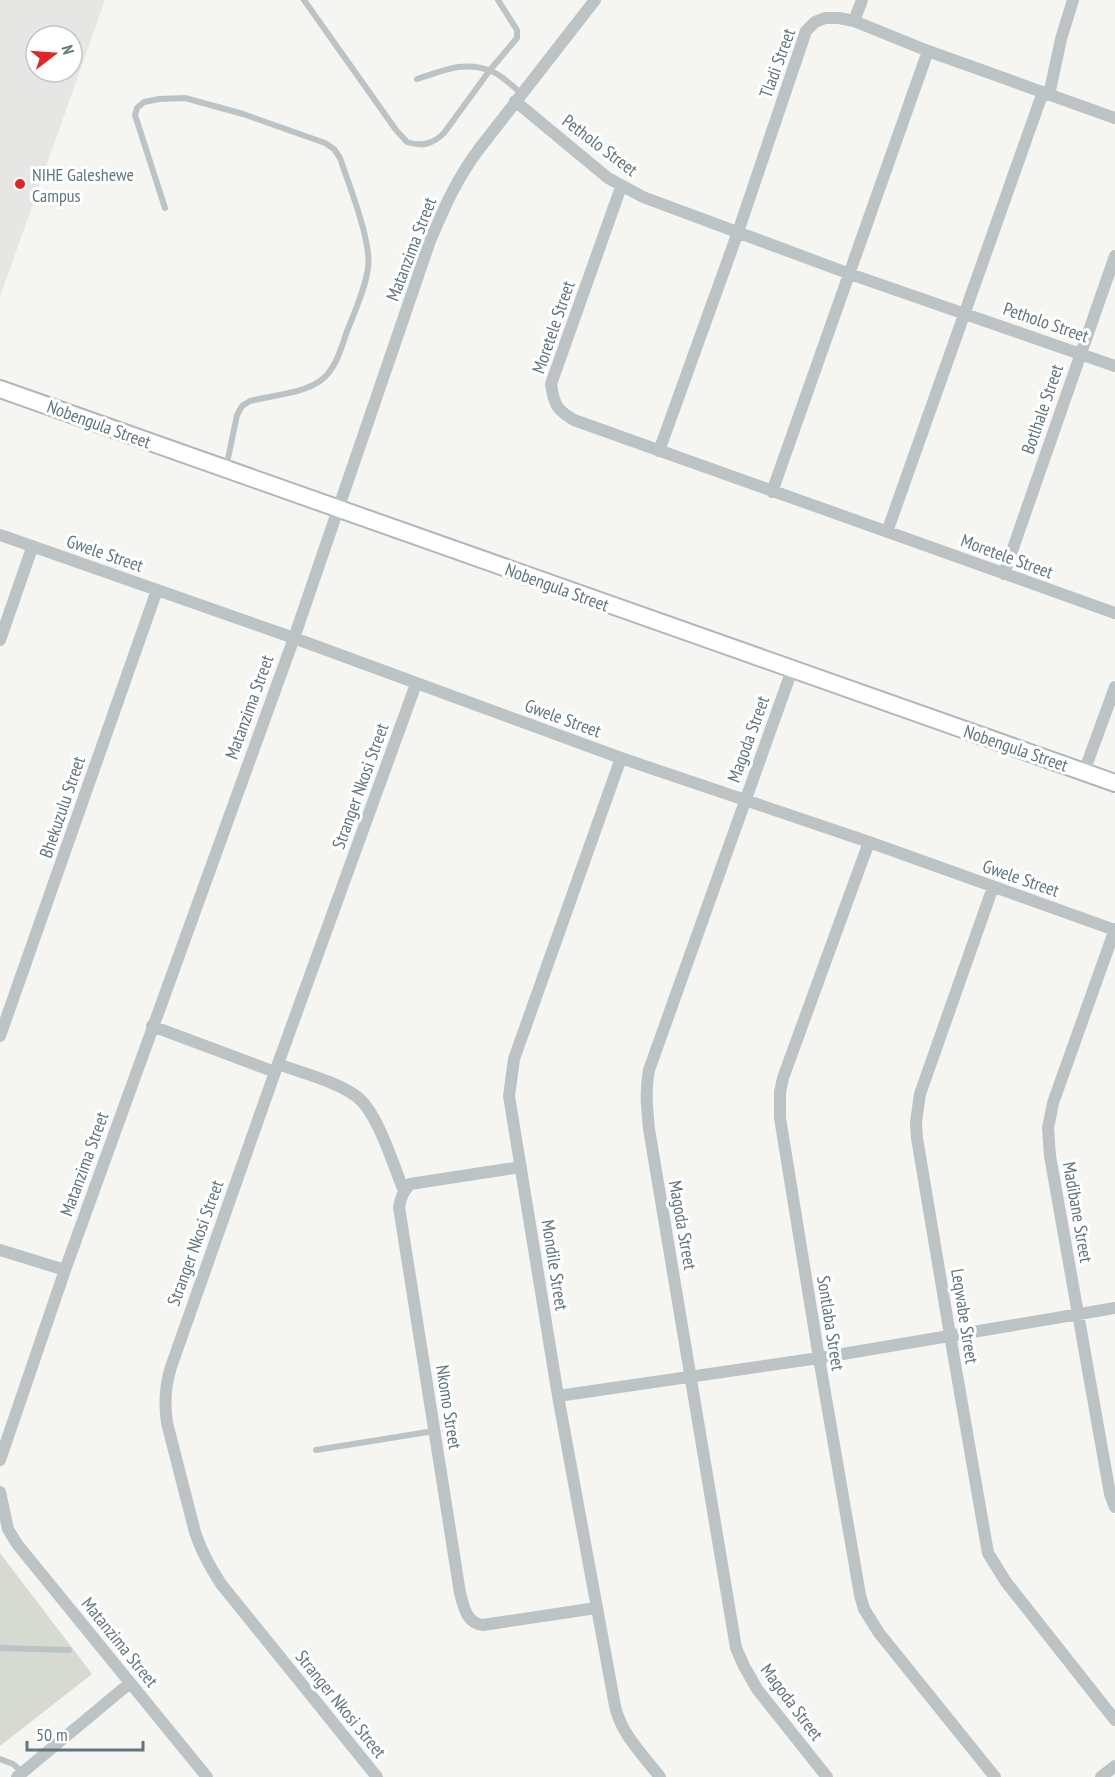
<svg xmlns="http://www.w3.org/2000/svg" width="1115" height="1777" viewBox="0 0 1115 1777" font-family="'PT Sans Narrow',sans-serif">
  <rect width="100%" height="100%" fill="#f5f5f2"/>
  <path fill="#e6e6e5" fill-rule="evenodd" d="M0 0H105L0 297ZM36 36H72V72H36Z"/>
  <path fill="#d6dad1" d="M0 1553 92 1674 0 1746Z"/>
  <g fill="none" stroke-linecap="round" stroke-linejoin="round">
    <defs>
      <path id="secondary" d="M0 389 1115 783"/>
    </defs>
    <use href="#secondary" stroke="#aeb7b9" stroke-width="20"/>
    <path stroke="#bcc3c5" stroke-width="6" d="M304 0 396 130 407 142C422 147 433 144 444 133L490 70 517 38V30L498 0
      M417 79C442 71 465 60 491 71 502 75 512 86 521 93
      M165 208 135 115 137 108 144 102 159 99 185 98 243 114 325 143 334 149 340 158C349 185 372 242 368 268 365 290 354 313 346 334 341 349 335 371 320 381 301 394 273 395 250 401L242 406 237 415 226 468
      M316 1450 434 1431
      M0 1648 69 1650
      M0 1759 13 1764 22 1772"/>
    <path stroke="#bcc3c5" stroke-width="12" d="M854 21 862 0
      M1049 95 1061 39 1073 0
      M515 101 608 178 643 197 850 274 1115 366
      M621 187 551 384C554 405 557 410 574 420L1115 613
      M659 451 738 232 806 31 815 22 825 18H839L854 21 928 51 1115 118
      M772 492 928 51
      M887 532 1043 92
      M0 535 294 638 621 758 869 842 1115 930
      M1004 574 1115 256
      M0 640 32 548
      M792 670 649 1070C645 1090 647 1108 649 1129L736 1648 744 1666 757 1689 827 1777
      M621 758 514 1059 509 1096 558 1396 615 1706C621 1734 643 1755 660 1777
      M1084 772 1115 687
      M869 842 783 1078 780 1092V1118L819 1358 860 1595 864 1609 879 1633 995 1777
      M993 887 920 1094 916 1122 917 1138 950 1335 988 1553 1006 1582 1115 1720
      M1115 929 1053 1103 1048 1128 1050 1156 1110 1494 1115 1507
      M152 1026 275 1072
      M0 1036 157 590
      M278 1064C302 1073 335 1081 356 1096 378 1112 393 1165 404 1191
      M521 1167 410 1184C403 1192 401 1197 399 1207L460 1593C464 1607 466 1623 483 1625L596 1608
      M0 1250 65 1270
      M558 1396 819 1358 1115 1308
      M0 1460 65 1270 294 638 430 241C445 206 456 180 479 149L595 0
      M0 1492 8 1529 17 1544 207 1777
      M17 1777 130 1683
      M377 1777 221 1584C210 1567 201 1551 195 1532L167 1423C164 1403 165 1386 171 1367L275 1072 416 684
      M1101 1777 1115 1766"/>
    <use href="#secondary" stroke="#fff" stroke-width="16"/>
  </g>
  <circle fill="#e22525" stroke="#fff" stroke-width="2" cx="20" cy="184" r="6"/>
  <g text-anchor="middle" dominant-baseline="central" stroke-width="6" stroke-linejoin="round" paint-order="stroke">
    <g font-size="18" fill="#60777d" stroke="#fff">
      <text transform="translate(777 63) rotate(-70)">Tladi Street</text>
      <text transform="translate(600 145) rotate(37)">Petholo Street</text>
      <text transform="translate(411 249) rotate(-69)">Matanzima Street</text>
      <text transform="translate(1046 322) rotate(19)">Petholo Street</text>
      <text transform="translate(553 327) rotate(-71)">Moretele Street</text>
      <text transform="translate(1042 409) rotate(-71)">Botlhale Street</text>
      <text transform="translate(99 424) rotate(20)">Nobengula Street</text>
      <text transform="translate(105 553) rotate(19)">Gwele Street</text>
      <text transform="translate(1007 556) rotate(20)">Moretele Street</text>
      <text transform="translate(557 587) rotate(20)">Nobengula Street</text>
      <text transform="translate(249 707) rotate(-70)">Matanzima Street</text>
      <text transform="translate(563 718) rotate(20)">Gwele Street</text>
      <text transform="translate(748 739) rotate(-70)">Magoda Street</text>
      <text transform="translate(1016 748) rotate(19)">Nobengula Street</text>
      <text transform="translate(360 786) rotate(-70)">Stranger Nkosi Street</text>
      <text transform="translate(62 807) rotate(-71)">Bhekuzulu Street</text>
      <text transform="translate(1021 878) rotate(19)">Gwele Street</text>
      <text transform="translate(84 1164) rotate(-70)">Matanzima Street</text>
      <text transform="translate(1078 1212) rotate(80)">Madibane Street</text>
      <text transform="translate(683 1225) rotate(80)">Magoda Street</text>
      <text transform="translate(195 1243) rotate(-70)">Stranger Nkosi Street</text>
      <text transform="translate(555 1265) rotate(81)">Mondile Street</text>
      <text transform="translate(965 1316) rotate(81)">Leqwabe Street</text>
      <text transform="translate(831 1323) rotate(81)">Sontlaba Street</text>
      <text transform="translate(449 1407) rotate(81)">Nkomo Street</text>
      <text transform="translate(120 1642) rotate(51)">Matanzima Street</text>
      <text transform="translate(792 1702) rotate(53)">Magoda Street</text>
      <text transform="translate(341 1704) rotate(51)">Stranger Nkosi Street</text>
    </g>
    <g font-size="18" fill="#60777d" stroke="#fff" text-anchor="start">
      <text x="32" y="174">NIHE Galeshewe<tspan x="32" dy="21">Campus</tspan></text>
    </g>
  </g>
  <g transform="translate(54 54) rotate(73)"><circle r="28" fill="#ffffff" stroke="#bfc9cb" stroke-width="1.5"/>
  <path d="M0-4.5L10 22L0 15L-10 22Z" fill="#e22525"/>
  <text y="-9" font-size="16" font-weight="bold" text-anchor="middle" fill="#60777d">N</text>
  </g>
  <path d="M27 1741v9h116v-9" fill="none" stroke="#60777d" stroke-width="3"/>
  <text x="36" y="1741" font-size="18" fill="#60777d" stroke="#ffffff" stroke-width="4.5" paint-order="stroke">50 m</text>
</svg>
